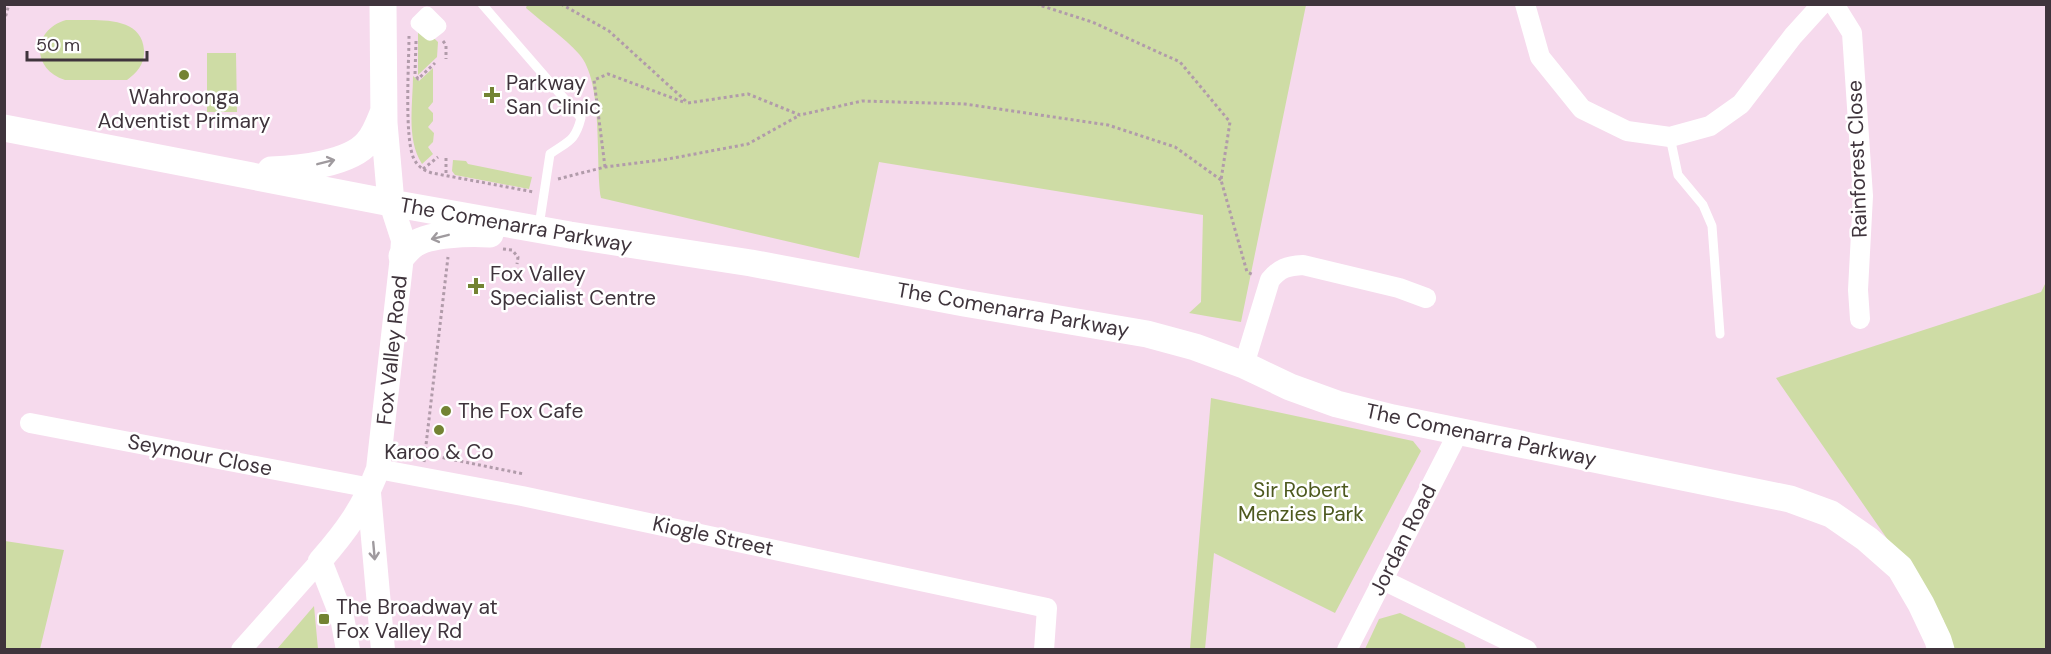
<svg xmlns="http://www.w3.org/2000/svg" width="2051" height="654" viewBox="0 0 2051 654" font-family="'DM Sans',sans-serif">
  <rect width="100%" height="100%" fill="#f6daed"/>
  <path fill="#cedca5" d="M527 5H1306L1241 322 1189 313 1201 302 1203 215 879 162 859 258 601 198C595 160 604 82 579 54 564 37 543 23 526 8Z
    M66 20C91 21 142 13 144 50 145 64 137 73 127 80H65C31 69 32 30 66 20Z
    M418 23 438 42 437 57 418 75Z
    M207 53H236L237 112H207Z
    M433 68V102L428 108 433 113V121L428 127 434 133 433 142 428 147 433 154 422 164C406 139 413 104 413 76L419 81Z
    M453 160 466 161 468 164 532 177 529 189 455 175 452 171Z
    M2046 282V649H1927L1944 621 1776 378 2041 292Z
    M1211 398 1413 441 1421 451 1335 613 1214 553 1205 649H1190Z
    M5 541 64 550 40 649H5Z
    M314 606 318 649H277Z
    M1400 613 1464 643 1466 649H1365L1379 619Z"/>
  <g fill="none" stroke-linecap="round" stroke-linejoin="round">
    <path stroke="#b19baa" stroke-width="3" stroke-dasharray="3 3" stroke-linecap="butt" d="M561 4 609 31 688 103 748 94 800 115 862 101 965 104 1108 125 1175 147 1221 180
      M1036 4 1092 22 1180 62 1230 122 1221 180 1247 272 1254 275
      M4 22 9 4
      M409 36C409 62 404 139 414 159 418 167 425 171 432 173L534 192
      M416 41 415 74 418 79 435 63
      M443 41 446 45V59
      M446 158V176
      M605 167 594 80 608 74 686 103
      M423 169 438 157
      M558 179 605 167 668 159 748 144 800 115
      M503 249 512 250 518 257 517 264
      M425 454 524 474
      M424 462 448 257"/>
    <path stroke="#fff" stroke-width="9" d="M482 4 581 118C575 142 568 141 550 154L539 226
      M1670 137 1678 175 1703 205 1712 226 1720 334"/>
    <path stroke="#fff" stroke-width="15" d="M427 14 439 26 430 33 418 23Z"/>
    <path stroke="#fff" stroke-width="20" d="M1525 4 1540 57 1582 109 1627 131 1670 137 1710 126 1741 104 1793 36 1822 4
      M1834 4 1852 33 1863 196 1858 290 1860 319
      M1244 365 1270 280C1280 268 1287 266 1303 265L1399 288 1426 298
      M30 423 371 488
      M378 469 522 496 1047 608 1044 650
      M1383 580 1527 650
      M241 650 320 561
      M1347 650 1459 431"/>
    <path stroke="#fff" stroke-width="24" d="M369 493 383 650
      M348 650 342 617 320 561C347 530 363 508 378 469L402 256 403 240 391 203"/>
    <path stroke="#fff" stroke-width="27" d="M383 4 384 123 391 203
      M4 128 391 203 570 235 751 263 964 303 1147 334 1195 347 1244 365 1290 387 1337 404 1393 418 1790 499 1831 514 1867 539 1900 568 1921 604 1938 640 1941 650
      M271 170C298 169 350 164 368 142 375 134 379 123 383 113
      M402 256C405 253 408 249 412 246 427 233 471 233 490 234"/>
  </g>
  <defs><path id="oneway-shaft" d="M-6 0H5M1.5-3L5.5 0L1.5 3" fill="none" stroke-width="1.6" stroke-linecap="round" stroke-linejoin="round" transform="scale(1.5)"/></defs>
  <g stroke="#9f9a9e">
    <use href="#oneway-shaft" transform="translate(326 162) rotate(-14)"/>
    <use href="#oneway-shaft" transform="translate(440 237) rotate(166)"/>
    <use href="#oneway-shaft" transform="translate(374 551) rotate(85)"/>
  </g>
  <g fill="#738333" stroke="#fff" stroke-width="2">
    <circle cx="184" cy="75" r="6"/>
    <path d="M489 86h6v6h6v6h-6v6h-6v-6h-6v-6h6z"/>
    <path d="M473 277h6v6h6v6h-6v6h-6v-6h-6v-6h6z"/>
    <circle cx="446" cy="411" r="6"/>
    <circle cx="439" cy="430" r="6"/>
    <rect x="318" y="613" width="12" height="12" rx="3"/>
  </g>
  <g text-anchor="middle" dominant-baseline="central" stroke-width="5" stroke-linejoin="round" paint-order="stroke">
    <g font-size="21" fill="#3f343c" stroke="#fff" text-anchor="start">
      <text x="506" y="83">Parkway<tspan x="506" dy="24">San Clinic</tspan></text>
      <text x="184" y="97" text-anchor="middle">Wahroonga<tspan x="184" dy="24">Adventist Primary</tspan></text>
      <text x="490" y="274">Fox Valley<tspan x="490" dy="24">Specialist Centre</tspan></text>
      <text x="458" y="411">The Fox Cafe</text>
      <text x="439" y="452" text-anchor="middle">Karoo &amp; Co</text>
      <text x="336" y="607">The Broadway at<tspan x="336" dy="24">Fox Valley Rd</tspan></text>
    </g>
    <g font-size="21" fill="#3f343c" stroke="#fff">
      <text transform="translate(1857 159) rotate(-92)">Rainforest Close</text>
      <text transform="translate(516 225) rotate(10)">The Comenarra Parkway</text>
      <text transform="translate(1013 310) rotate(10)">The Comenarra Parkway</text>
      <text transform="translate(392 350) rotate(-84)">Fox Valley Road</text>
      <text transform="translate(1481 435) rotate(12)">The Comenarra Parkway</text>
      <text transform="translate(200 455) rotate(11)">Seymour Close</text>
      <text transform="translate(713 536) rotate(12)">Kiogle Street</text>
      <text transform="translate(1403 540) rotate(-63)">Jordan Road</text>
    </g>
    <g font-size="21" fill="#4d591f" stroke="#fff">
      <text x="1301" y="490">Sir Robert<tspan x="1301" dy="24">Menzies Park</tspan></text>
    </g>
  </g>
  <rect width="2051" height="654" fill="none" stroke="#3f343c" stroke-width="12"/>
  <path d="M27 51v9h120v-9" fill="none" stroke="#3f343c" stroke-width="3"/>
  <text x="36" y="51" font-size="18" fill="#3f343c" stroke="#ffffff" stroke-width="4.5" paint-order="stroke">50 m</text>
</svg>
